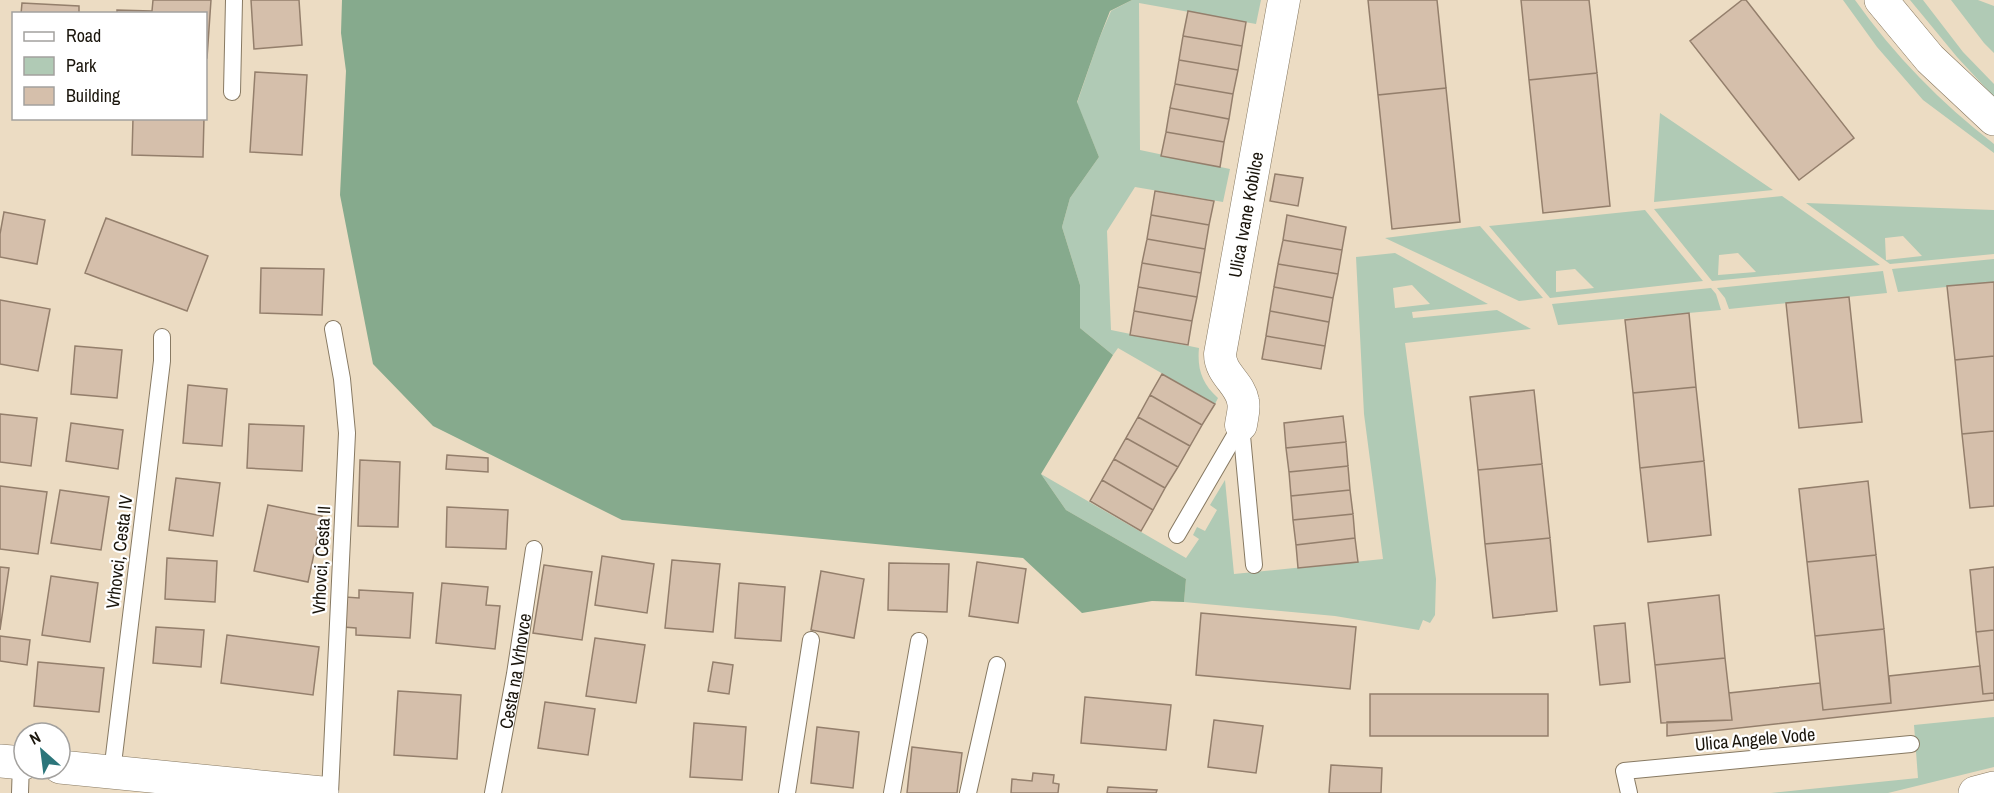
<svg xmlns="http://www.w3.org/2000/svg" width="1994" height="793" viewBox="0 0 1994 793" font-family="'Archivo Narrow',sans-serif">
  <rect width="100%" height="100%" fill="#ecdcc3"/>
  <path fill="#b0cab5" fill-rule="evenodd" d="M1132 0H1261L1256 24 1139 3 1140 150 1230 169 1223 202 1135 187 1107 231 1111 330 1199 348C1197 369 1202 384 1218 398L1215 404 1118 348 1113 355 1080 328V285L1062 227 1070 198 1099 157 1077 103 1099 39 1111 11Z
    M1843 0H1855C1894 55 1941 103 1994 144V153L1923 100 1877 47Z
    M1910 0H1923L1963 52 1994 84V97L1957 57Z
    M1951 0H1978L1994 6V53L1984 43Z
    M1660 113 1773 190 1654 202Z
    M1782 196 1880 265 1712 281 1654 209ZM1738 253 1756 272 1718 275 1719 255Z
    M1806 203 1994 210V254L1890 264ZM1903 236 1922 256 1886 260 1885 238Z
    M1645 210 1703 281 1550 298 1489 226ZM1575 269 1594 288 1556 292V271Z
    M1480 226 1543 298 1519 301 1385 238Z
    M1395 253 1488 304 1412 312 1413 318 1497 310 1531 329 1405 343 1436 579 1435 615 1430 623 1423 620 1419 630 1335 616 1184 602 1186 579 1066 510 1041 474 1186 558 1199 539 1193 535 1197 527 1205 531 1217 510 1210 505 1225 480 1234 574 1383 559 1364 414 1356 257ZM1412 285 1430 304 1395 308 1393 288Z
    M1994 259V282L1898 292 1892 269Z
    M1883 271 1887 293 1729 309 1725 298 1717 288Z
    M1711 288 1716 294 1721 310 1558 325 1552 304Z
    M1994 717V767L1888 793H1771L1918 778 1914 725Z"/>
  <path fill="#86aa8d" d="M342 0H1132L1110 11 1099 39 1077 102 1099 157 1070 198 1062 227 1080 285V328L1113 355 1041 474 1066 510 1186 579 1184 602 1152 601 1082 613 1023 558 622 520 433 426 373 364 340 195 346 71 341 33Z"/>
  <path fill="#d5bfab" stroke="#947f6c" stroke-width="1.5" d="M153 0H211L207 58H206V14H117V10L152 11Z
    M251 0H299L302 45 254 49Z
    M1368 0H1437L1446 88 1378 95Z
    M1521 0H1589L1597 73 1529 80Z
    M1742 0H1746L1854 138 1799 180 1690 41Z
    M22 3 79 6V14H21Z
    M1188 11 1246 22 1242 46 1183 36Z
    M1183 36 1242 46 1238 70 1179 60Z
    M1179 60 1238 70 1233 94 1175 84Z
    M255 72 307 75 302 155 250 152Z
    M1597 73 1610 206 1543 213 1529 80Z
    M1175 84 1233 94 1229 119 1170 108Z
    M1446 88 1460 222 1392 229 1378 95Z
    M1170 108 1229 119 1224 142 1166 132Z
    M133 118H204L203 157 132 155Z
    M1166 132 1224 142 1220 167 1161 156Z
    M1275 174 1303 178 1298 206 1270 201Z
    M1155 191 1214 201 1209 225 1151 215Z
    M4 212 45 220 37 264 0 257V234Z
    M1151 215 1209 225 1205 249 1147 239Z
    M1287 215 1346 227 1342 250 1283 240Z
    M106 218 208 256 187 311 85 273Z
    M1147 239 1205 249 1201 273 1142 263Z
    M1283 240 1342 250 1338 274 1278 264Z
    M1142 263 1201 273 1197 297 1138 287Z
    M1278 264 1338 274 1333 298 1274 287Z
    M261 268 324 269 322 315 260 313Z
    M1994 282V356L1955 360 1947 286Z
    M1138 287 1197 297 1192 321 1134 311Z
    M1274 287 1333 298 1329 322 1270 311Z
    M1849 297 1862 422 1799 428 1786 303Z
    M0 300 50 309 38 371 0 364Z
    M1134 311 1192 321 1188 345 1130 335Z
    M1270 311 1329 322 1325 346 1266 336Z
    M1689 313 1696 387 1633 393 1625 320Z
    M1266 336 1325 346 1321 369 1262 359Z
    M75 346 122 350 117 398 71 394Z
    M1994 356V431L1962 434 1955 360Z
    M1162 374 1215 404 1202 425 1150 395Z
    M188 385 227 389 222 446 183 443Z
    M1696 387 1704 461 1640 468 1633 393Z
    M1534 390 1542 464 1478 470 1470 397Z
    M1150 395 1202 425 1190 446 1138 417Z
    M0 414 37 418 31 466 0 462Z
    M1343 416 1346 442 1286 448 1284 423Z
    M1138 417 1190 446 1178 467 1126 438Z
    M71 423 123 430 118 469 66 461Z
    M249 424 304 426 302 471 247 468Z
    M1994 431V506L1970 508 1962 434Z
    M1126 438 1178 467 1165 488 1114 459Z
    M1346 442 1348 466 1289 472 1286 448Z
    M447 455 488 458V472L446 469Z
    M1114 459 1165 488 1153 510 1102 480Z
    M360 460 400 462 398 527 358 526Z
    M1704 461 1711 535 1648 542 1640 468Z
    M1542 464 1550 538 1485 544 1478 470Z
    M1348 466 1350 490 1291 496 1289 472Z
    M176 478 220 483 213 536 169 530Z
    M1102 480 1153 510 1141 531 1090 501Z
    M1868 481 1876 555 1807 562 1799 489Z
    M0 486 47 492 38 554 0 549Z
    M60 490 109 497 101 550 51 543Z
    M1350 490 1353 514 1293 520 1291 496Z
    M268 505 322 516 308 582 254 571Z
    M447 507 508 510 506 549 446 547Z
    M1353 514 1355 538 1296 545 1293 520Z
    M1355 538 1358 562 1298 568 1296 545Z
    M1550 538 1557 611 1493 618 1485 544Z
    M1876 555 1884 629 1815 636 1807 562Z
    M602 556 654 564 647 613 595 605Z
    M167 558 217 561 215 602 165 599Z
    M672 560 720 564 713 632 665 628Z
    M977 562 1026 569 1018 623 969 616Z
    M889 563 949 564 947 612 888 610Z
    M544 565 592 572 582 640 533 633Z
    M0 567 9 568 0 630Z
    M1994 567V630L1976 632 1970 570Z
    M821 571 864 579 854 638 811 630Z
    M51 576 98 583 90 642 42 635Z
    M442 583 488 587 486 605 500 606 495 649 436 643Z
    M739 583 785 587 781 641 735 638Z
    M359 590 413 593 410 638 356 635V628L343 627 345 597 359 598Z
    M1719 595 1725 658 1655 665 1648 603Z
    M1201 613 1356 627 1350 689 1196 675Z
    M1625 623 1630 682 1600 685 1594 626Z
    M156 627 204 630 201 667 153 663Z
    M1884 629 1891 703 1823 710 1815 636Z
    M1994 630V693L1983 694 1976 632Z
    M227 635 319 647 313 695 221 683Z
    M0 636 30 640 27 665 0 661Z
    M595 638 645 645 636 703 586 696Z
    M1725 658 1732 720 1661 723 1655 665Z
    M38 662 104 668 99 712 34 706Z
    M713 662 733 665 729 694 708 691Z
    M1980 666 1983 694 1994 693V700L1667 736V722L1732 720 1729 693 1820 683 1823 710 1891 703 1889 676Z
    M398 691 461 695 457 759 394 755Z
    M1370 694H1548V736H1370Z
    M1085 697 1171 705 1166 750 1081 743Z
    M545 702 595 709 588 755 538 748Z
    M1214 720 1263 726 1256 773 1208 767Z
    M694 723 746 727 742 780 690 777Z
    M817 727 859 732 853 788 811 783Z
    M912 747 962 753 957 793H907Z
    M1331 765 1382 768 1381 793H1329Z
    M1033 773 1054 775 1053 783 1059 784 1058 793H1011L1012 779 1032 781Z
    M1108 787 1157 790 1156 793H1107Z"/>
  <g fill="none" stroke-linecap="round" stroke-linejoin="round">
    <defs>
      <g id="service">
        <path d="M232 92 234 0"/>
        <path d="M1241 425 1254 565"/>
        <path d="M1177 535 1241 425"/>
        <path d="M112 772 162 361V337"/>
        <path d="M20 793 21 763"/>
        <path d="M330 793 347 433 342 379 333 329"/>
        <path id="s1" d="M493 793 515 674 534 549"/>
        <path d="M787 793 811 640"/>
        <path d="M892 793 919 641"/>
        <path d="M968 793 997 665"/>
        <path d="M1629 793 1624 771 1911 744"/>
      </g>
      <g id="minor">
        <path id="s2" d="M1241 425C1242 417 1245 409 1243 401 1240 383 1220 374 1220 354L1284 0"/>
      </g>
      <path id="tertiary" d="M0 761 24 763
        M60 767 322 793
        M1975 793 1994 788"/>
      <path id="secondary" d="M1881 0 1930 59 1994 119"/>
    </defs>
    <use href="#service" stroke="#877962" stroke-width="18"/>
    <use href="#minor" stroke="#877962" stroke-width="33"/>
    <use href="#tertiary" stroke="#877962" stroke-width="34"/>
    <use href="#secondary" stroke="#877962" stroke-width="34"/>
    <use href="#service" stroke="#fff" stroke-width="16"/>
    <use href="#minor" stroke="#fff" stroke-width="32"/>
    <use href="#tertiary" stroke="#fff" stroke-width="33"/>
    <use href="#secondary" stroke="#fff" stroke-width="33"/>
  </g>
  <g text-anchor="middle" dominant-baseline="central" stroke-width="4.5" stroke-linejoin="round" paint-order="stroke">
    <g font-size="18" fill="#1a150c" stroke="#fff">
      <text stroke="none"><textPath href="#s2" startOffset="219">Ulica Ivane Kobilce</textPath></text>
      <text transform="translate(119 552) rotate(-83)">Vrhovci, Cesta IV</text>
      <text transform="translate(321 560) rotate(-87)">Vrhovci, Cesta II</text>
      <text stroke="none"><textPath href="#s1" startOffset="124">Cesta na Vrhovce</textPath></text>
      <text transform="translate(1755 739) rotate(-5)">Ulica Angele Vode</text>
    </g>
  </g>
  <rect x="12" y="12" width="195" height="108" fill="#ffffff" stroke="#a3a19e" stroke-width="1.5"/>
  <rect x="24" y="32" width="30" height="9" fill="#ffffff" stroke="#a3a19e" stroke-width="1.5"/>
  <text x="66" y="42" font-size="18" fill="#1a150c">Road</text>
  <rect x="24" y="57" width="30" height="18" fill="#b0cab5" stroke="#a3a19e" stroke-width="1.5"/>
  <text x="66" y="72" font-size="18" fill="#1a150c">Park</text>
  <rect x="24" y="87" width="30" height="18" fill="#d5bfab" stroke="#a3a19e" stroke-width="1.5"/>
  <text x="66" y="102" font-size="18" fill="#1a150c">Building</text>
  <g transform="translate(42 751) rotate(332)"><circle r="28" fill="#ffffff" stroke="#a3a19e" stroke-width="1.5"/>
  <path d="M0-4.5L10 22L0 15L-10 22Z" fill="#2b757a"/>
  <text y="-9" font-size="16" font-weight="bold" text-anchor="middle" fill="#1a150c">N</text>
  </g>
</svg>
